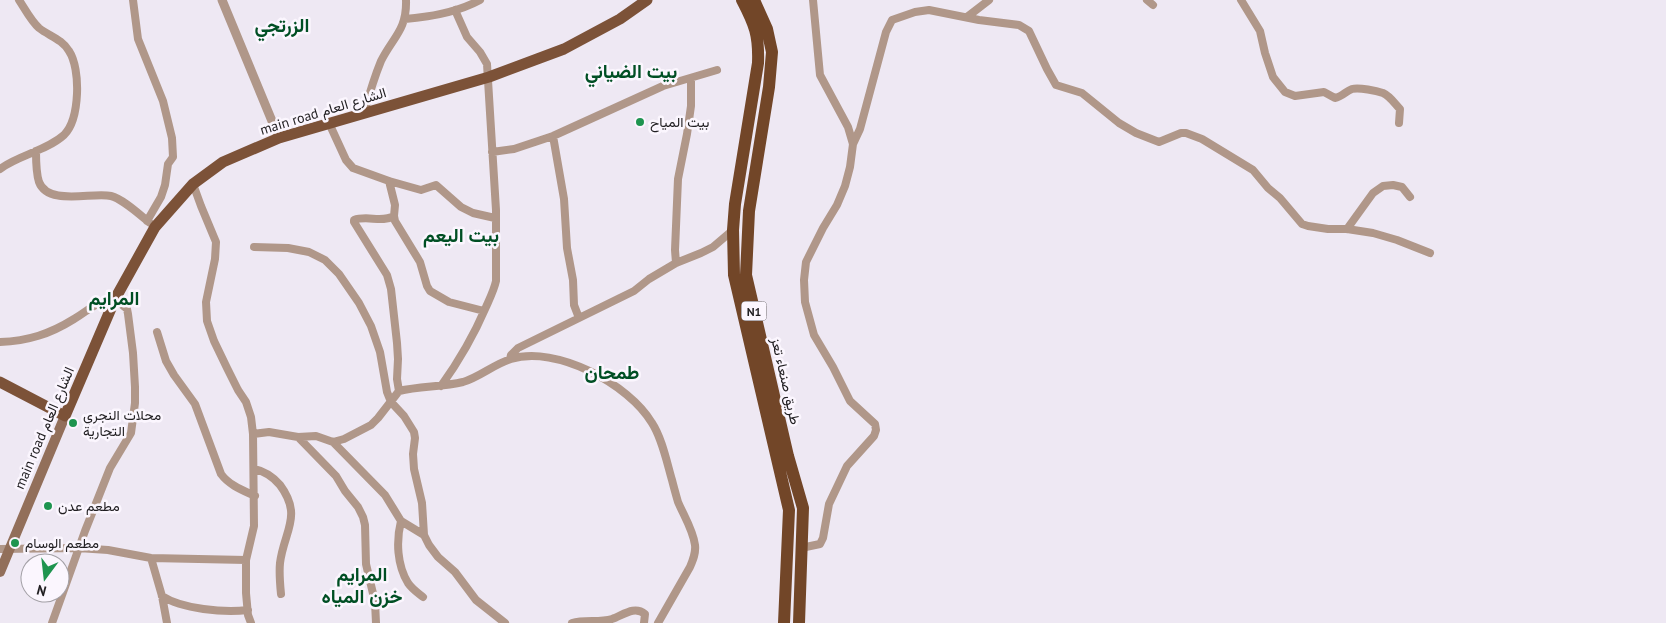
<svg xmlns="http://www.w3.org/2000/svg" width="1666" height="623" viewBox="0 0 1666 623" font-family="'PT Sans',Vazirmatn,sans-serif">
  <rect width="100%" height="100%" fill="#eee8f3"/>
  <g fill="none" stroke-linecap="round" stroke-linejoin="round">
    <path stroke="#b09789" stroke-width="8" d="M133 0 138 39 163 101 172 138 173 157 168 164 165 185 161 197 147 221
      M1147 0 1153 5
      M1241 0 1260 31 1265 53 1273 77 1285 92 1295 96 1324 92 1335 98C1342 97 1346 91 1352 89 1359 87 1377 91 1383 93 1390 96 1395 104 1400 109L1399 123
      M967 17 989 0
      M405 19C430 17 458 12 480 0
      M364 113C369 95 374 78 381 61 393 37 407 30 406 0
      M329 123 346 160 353 168 389 181 421 190 436 185 461 207 473 213 495 218
      M553 136 564 199 567 248 573 280 574 305 579 318
      M853 144 860 129 886 32 892 20 915 12 929 10 979 20 1019 25 1029 31 1047 69 1056 85 1082 93 1119 123 1136 133 1159 142 1181 133H1186L1202 139 1253 170 1268 188 1280 198 1302 224 1308 226 1328 229H1347L1373 233 1397 240 1430 253
      M36 151C36 161 36 173 39 182 48 206 92 192 111 196 123 199 140 215 150 223
      M492 152 514 149 553 136 663 86 717 70
      M0 169C19 155 46 151 64 135 80 119 81 69 69 51 62 39 49 36 39 28 31 21 25 9 19 0
      M389 181 395 205 394 216C382 223 367 215 354 220V222L387 275 391 289 397 343 398 359 397 379 399 391
      M193 184 201 206 216 242 215 259 206 302 207 321 214 341 227 368 238 390 246 402 251 417 253 434 254 526 246 560V593L248 615 251 623
      M394 216 395 221 420 262 427 286 430 291 449 302 484 311
      M1347 229 1373 193 1383 186 1393 185 1402 187 1410 197
      M254 247 288 248 309 252 325 260 339 274 359 303 371 326 380 352 387 392 391 402 404 416 414 432 415 438 413 454 414 469 422 503 424 535 429 545 438 557 455 572 476 600 505 623
      M676 263 675 250 678 179 687 134 691 106V78
      M157 332 166 361 174 375 195 404 221 474C229 485 242 490 255 496
      M0 342C28 341 50 334 74 319 91 309 94 302 115 299L127 309 128 314 133 353 135 387V403L131 433 110 468 85 531 52 623
      M510 359 511 355 518 348 634 291 649 279 676 263 701 253 713 247 733 230
      M441 386C459 361 474 335 486 307 490 298 494 290 496 281V210L487 64 480 52 467 37 455 10
      M253 434 269 432 298 437 336 476 345 491 358 507 363 517 365 525 366 564 375 602 376 623
      M298 437 316 436 333 442 344 439 371 425 378 418 399 391C420 386 442 387 463 382 480 377 494 364 511 359 556 345 629 384 652 423 662 438 667 463 672 480 674 488 676 495 678 502 684 516 693 530 695 545 696 553 693 560 690 567L658 623
      M333 442 385 495 401 521 424 535
      M254 469C264 471 273 477 280 485 303 516 284 531 280 563 279 573 280 584 281 594
      M401 521C396 541 397 565 408 583 412 589 418 593 423 597
      M801 548 820 544 823 538 829 504 847 466 874 436 876 430 875 424 850 401 833 367 814 335 805 302 804 280 806 262 823 228 837 205 845 186 850 167 853 144 848 127 820 75 813 0
      M0 549 78 548 108 550 151 558 246 560
      M151 558 162 596 167 623
      M162 596C182 609 224 613 248 610
      M572 623C585 619 599 623 612 619 622 616 634 605 645 614L644 623"/>
    <path stroke="#b09789" stroke-width="9" d="M222 0 279 138"/>
    <path stroke="#926f5a" stroke-width="10" d="M0 572 65 416"/>
    <path stroke="#7c5238" stroke-width="11" d="M0 382 65 416 115 299 155 227 193 184 223 162 279 138 489 77 564 49 620 19 647 0"/>
    <path stroke="#724628" stroke-width="12" d="M742 0C755 25 759 35 758 63L735 204 733 230 734 275 789 510 784 623
      M754 0 767 29 772 52 769 87 749 211 746 275 788 456 803 508 799 623"/>
  </g>
  <g fill="#1e944f" stroke="#fbf6fe" stroke-width="2">
    <circle cx="640" cy="122" r="5"/>
    <circle cx="73" cy="423" r="5"/>
    <circle cx="48" cy="506" r="5"/>
    <circle cx="15" cy="543" r="5"/>
  </g>
  <g text-anchor="middle" dominant-baseline="central" stroke-width="5" stroke-linejoin="round" paint-order="stroke">
    <rect fill="#fbf6fe" stroke="#625f63" stroke-width="1" x="741.5" y="301.5" width="25" height="19" rx="4"/>
    <g font-size="12" font-weight="bold" fill="#201e21">
      <text x="754" y="311">N1</text>
    </g>
    <g font-size="14" fill="#201e21" stroke="#fbf6fe">
      <text transform="translate(323 111) rotate(-17)">main road الشارع العام</text>
      <text transform="translate(786 381) rotate(77)">طريق صنعاء تعز</text>
      <text transform="translate(44 428) rotate(-67)">main road الشارع العام</text>
    </g>
    <g font-size="14" fill="#201e21" stroke="#fbf6fe" text-anchor="start">
      <text x="650" y="122">بيت المياح</text>
      <text x="83" y="415">محلات النجري<tspan x="83" dy="16">التجارية</tspan></text>
      <text x="58" y="506">مطعم عدن</text>
      <text x="25" y="543">مطعم الوسام</text>
    </g>
    <g font-size="19" font-weight="bold" fill="#004f24" stroke="#fbf6fe">
      <text x="282" y="25">الزرتجي</text>
      <text x="631" y="71">بيت الضياني</text>
      <text x="461" y="235">بيت اليعم</text>
      <text x="114" y="298">المرايم</text>
      <text x="612" y="372">طمحان</text>
      <text x="362" y="574">المرايم<tspan x="362" dy="22">خزن المياه</tspan></text>
    </g>
  </g>
  <g transform="translate(45 578) rotate(195)"><circle r="24" fill="#fbf6fe" stroke="#a3a0a6"/>
  <path d="M0-4L9 19L0 12L-9 19Z" fill="#1e944f"/>
  <text y="-8" font-size="14" font-weight="bold" text-anchor="middle" fill="#201e21">N</text>
  </g>
</svg>
